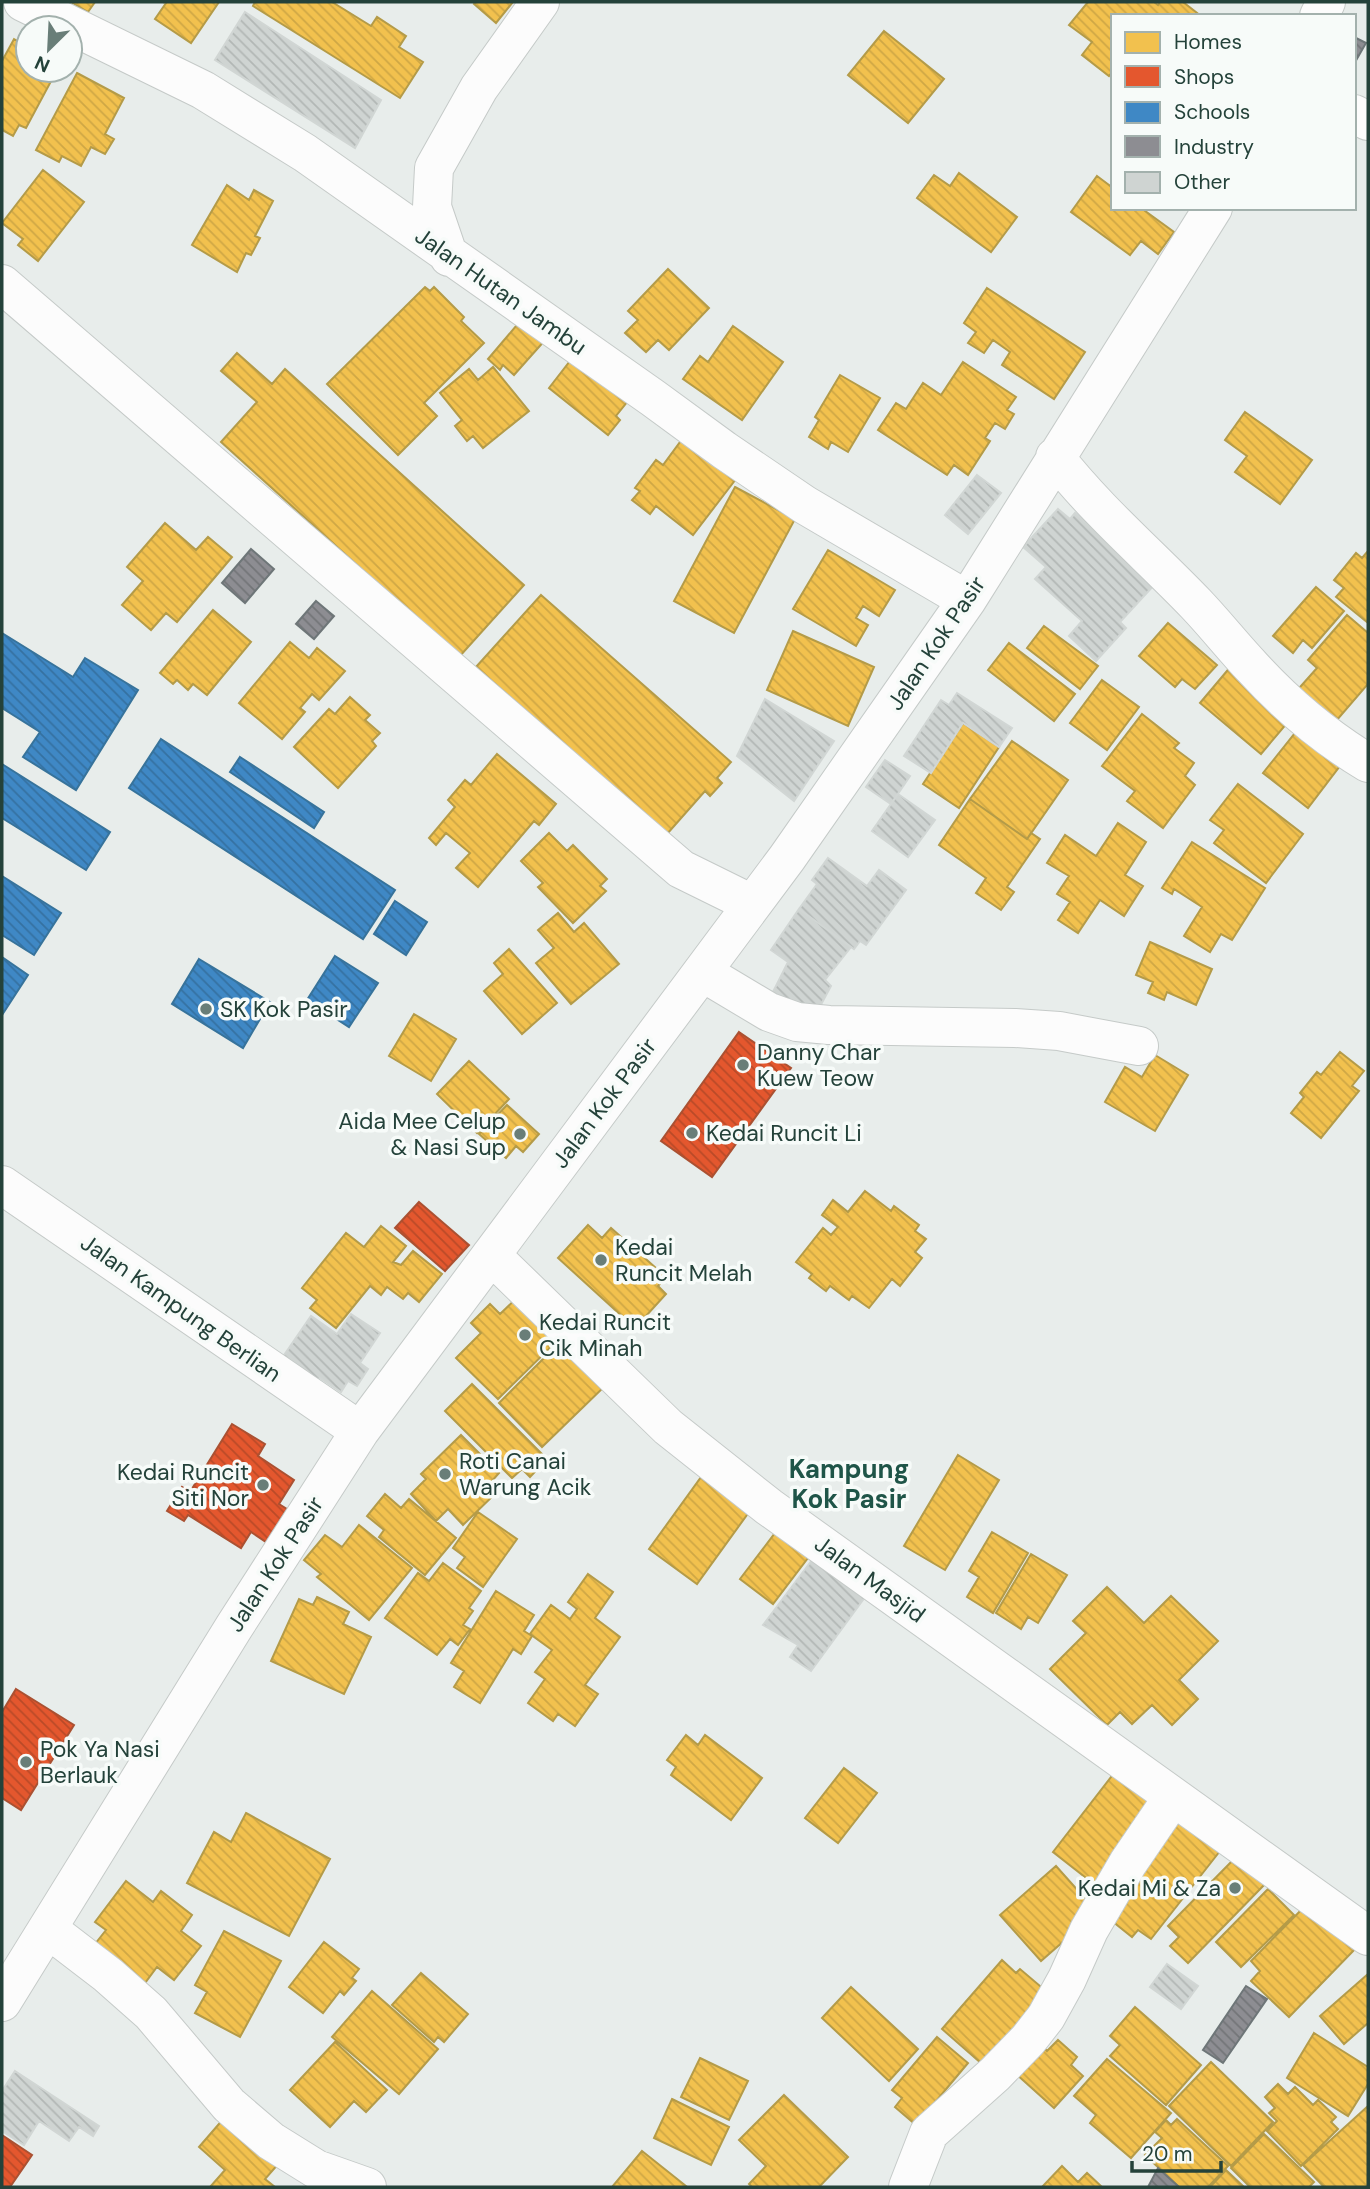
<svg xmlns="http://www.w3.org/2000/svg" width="1370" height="2189" viewBox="0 0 1370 2189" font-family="'DM Sans',sans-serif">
  <defs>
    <pattern id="homes-back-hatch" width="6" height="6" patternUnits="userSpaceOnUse" patternTransform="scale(1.75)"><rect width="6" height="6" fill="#f2c14e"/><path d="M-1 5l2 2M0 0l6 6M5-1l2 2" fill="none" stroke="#cfa745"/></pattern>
    <pattern id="shops-back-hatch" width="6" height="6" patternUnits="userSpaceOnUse" patternTransform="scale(1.75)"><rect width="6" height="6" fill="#e4572e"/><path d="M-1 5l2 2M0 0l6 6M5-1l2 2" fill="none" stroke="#b94a28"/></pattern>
    <pattern id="schools-back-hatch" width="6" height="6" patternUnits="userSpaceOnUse" patternTransform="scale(1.75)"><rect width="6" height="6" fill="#3f88c5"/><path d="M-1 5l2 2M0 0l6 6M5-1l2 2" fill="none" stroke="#3571a1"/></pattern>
    <pattern id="industry-back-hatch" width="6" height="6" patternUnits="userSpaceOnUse" patternTransform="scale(1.75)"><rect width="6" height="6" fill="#8d8d92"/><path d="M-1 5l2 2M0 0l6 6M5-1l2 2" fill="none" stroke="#737578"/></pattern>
    <pattern id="building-back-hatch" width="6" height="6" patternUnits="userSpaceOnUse" patternTransform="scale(1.75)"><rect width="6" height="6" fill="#cfd4d2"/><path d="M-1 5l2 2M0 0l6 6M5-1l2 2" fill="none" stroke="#b2b7b5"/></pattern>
  </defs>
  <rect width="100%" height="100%" fill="#e8edeb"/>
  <path fill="url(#homes-back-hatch)" stroke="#b49b48" stroke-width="2" d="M71 2H95L88 12Z
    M163 2H219L191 43 155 19 166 3Z
    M255 2H332L371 26 377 17 406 36 399 47 423 62 400 98 253 6Z
    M476 2H513L496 23 474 4Z
    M1088 2H1154L1158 5 1160 2H1183L1201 16H1113V71L1109 76 1082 55 1092 42 1069 25Z
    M884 31 944 79 908 123 848 75Z
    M14 39 28 47V70H57L26 128 19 125 13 136 2 130V61Z
    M77 73 124 98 105 134 114 139 105 154 91 147 81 166 62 156 59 162 36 150Z
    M43 170 84 202 38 261 18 245 23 239 2 223Z
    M959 173 1017 217 991 252 917 198 934 175 950 186Z
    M1097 176 1113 188V208H1141L1174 232 1158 254 1141 241 1130 255 1071 212Z
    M227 185 249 200 254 190 273 201 255 236 260 238 251 255 246 253 237 272 192 245Z
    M668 269 709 308 669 350 658 340 646 352 625 333 638 320 628 311Z
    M425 287 430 291 434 287 464 317 461 321 484 343 424 403 437 416 398 455 327 384Z
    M987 288 1085 352 1054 399 1002 365 1010 352 993 340 984 353 968 343 976 332 964 323Z
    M522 319 546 339 514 375 503 365 500 370 488 359Z
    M733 326 783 362 742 420 683 379 700 356 708 362Z
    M577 352 632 396 616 416 620 420 608 435 549 388Z
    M237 353 272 384 285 369 524 585 459 657 221 442 257 402 221 371Z
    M963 362 1016 397 1007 410 1014 414 1005 429 995 423 985 438 990 441 968 475 954 465 947 475 878 430 896 403 906 409 923 383 941 395Z
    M493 367 529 411 483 448 473 436 467 441 455 426 462 420 440 393 469 369 478 380Z
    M840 375 880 398 848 452 831 442 828 449 809 437 819 420 815 417Z
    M1245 412 1312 460 1280 504 1235 472 1247 456 1225 440Z
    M683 438 736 479 693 535 656 506 650 514 632 500 640 491 635 488 656 460 663 465Z
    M735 487 795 519 734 633 674 601Z
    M165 523 196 550 208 537 232 557 177 622 166 613 151 630 122 605 143 581 127 567Z
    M828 550 895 590 879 616 863 606 856 618 868 625 856 646 793 609Z
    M1368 551V623L1336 597 1344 588 1334 580 1356 553 1362 558Z
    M1316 587 1344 611 1312 648 1303 640 1293 653 1273 636Z
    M541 595 731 762 717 778 722 783 710 796 705 791 667 834 476 667Z
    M213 610 251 642 207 695 193 684 188 690 177 680 173 684 160 673Z
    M1347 615 1368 633V684L1330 728 1293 695 1317 668 1308 660Z
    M1168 623 1217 665 1195 689 1182 679 1175 687 1139 656Z
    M1044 626 1098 666 1080 689 1027 648Z
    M793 631 874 667 848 726 767 690Z
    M290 642 309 658 317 648 345 671 319 700 312 694 300 708 305 712 282 739 239 703Z
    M1009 643 1075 694 1054 721 988 670Z
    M1232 665 1293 716 1261 754 1200 703Z
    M1102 680 1139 707 1107 750 1070 723Z
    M350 697 370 715 365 720 380 733 372 741 376 746 338 788 294 747 329 709 335 714Z
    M1142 714 1179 743 1174 748 1194 763 1185 776 1195 785 1163 828 1127 801 1135 791 1102 766Z
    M963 723 999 747 959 808 923 784Z
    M1299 728 1343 762 1308 808 1263 773Z
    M1012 741 1068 780 1027 839 970 799Z
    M497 754 556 804 539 825 534 821 478 887 456 868 470 853 446 833 436 845 429 838 455 807 448 800 465 780 471 785Z
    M1238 784 1303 834 1266 883 1214 843 1224 830 1210 820Z
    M970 799 1027 839 1031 833 1040 839 1007 887 1014 892 1001 910 976 893 986 878 939 845Z
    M1118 823 1146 842 1125 875 1143 886 1124 916 1100 900 1078 933 1058 920 1070 902 1057 894 1069 876 1047 863 1065 835 1096 856Z
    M549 833 567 851 573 845 607 879 600 886 606 891 573 923 538 887 543 883 521 861Z
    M1192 842 1265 888 1232 940 1221 934 1210 952 1184 936 1202 907 1174 889 1172 894 1162 888Z
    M558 913 574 932 584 923 619 964 571 1004 536 963 554 948 538 930Z
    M1150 942 1212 969 1196 1005 1167 992 1164 1000 1148 993 1153 982 1136 975Z
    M509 949 557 1003 522 1034 484 991 503 974 494 963Z
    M414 1014 456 1039 431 1081 389 1056Z
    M1340 1052 1364 1071 1352 1086 1359 1091 1321 1138 1291 1113 1304 1097 1300 1093 1317 1072 1321 1075Z
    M1155 1055 1188 1075 1155 1131 1105 1102 1125 1067 1142 1077Z
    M469 1061 509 1099 477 1133 437 1094Z
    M507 1105 539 1134 523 1152 516 1146 506 1158 479 1134Z
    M865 1191 891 1211 894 1206 919 1225 915 1231 926 1239 915 1252 922 1258 900 1286 892 1279 869 1308 852 1296 849 1300 830 1286 826 1291 809 1278 812 1274 796 1262 823 1228 831 1235 838 1227 822 1215 833 1200 848 1212Z
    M588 1225 602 1238 611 1228 666 1277 658 1286 666 1294 635 1328 558 1258Z
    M381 1226 406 1246 393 1262 401 1265 413 1251 442 1274 419 1302 408 1293 403 1299 387 1287 381 1295 370 1286 336 1328 310 1308 317 1300 302 1288 346 1233 364 1247Z
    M520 1295 561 1337 498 1399 456 1358 481 1333 471 1323 490 1304 500 1314Z
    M563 1339 607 1384 542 1447 499 1403Z
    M472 1384 547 1459 530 1477 522 1469 512 1478 445 1411Z
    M461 1435 499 1473 491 1482 499 1490 463 1525 448 1509 436 1521 411 1494 426 1479 421 1474Z
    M958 1455 999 1480 945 1570 904 1546Z
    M704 1473 752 1508 697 1584 649 1549Z
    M385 1494 401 1508 409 1499 456 1538 425 1575 379 1537 384 1530 367 1516Z
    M478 1512 517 1539 483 1587 457 1568 465 1557 453 1548Z
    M359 1525 412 1568 369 1620 317 1577 321 1574 304 1560 325 1535 342 1547Z
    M778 1529 811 1554 773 1604 740 1579Z
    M992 1532 1028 1553 993 1613 967 1597 979 1577 969 1571Z
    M1031 1554 1067 1575 1038 1623 1028 1617 1021 1629 996 1613Z
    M443 1563 481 1591 469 1608 473 1611 463 1625 470 1629 458 1645 450 1639 437 1655 385 1618 418 1573 429 1581Z
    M588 1574 613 1592 595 1618 620 1637 585 1685 598 1694 575 1726 558 1714 553 1721 528 1703 545 1679 535 1672 552 1650 530 1634 551 1605 570 1619 577 1609 568 1602Z
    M1107 1587 1144 1623 1171 1596 1218 1641 1179 1680 1198 1699 1172 1725 1152 1705 1132 1724 1120 1712 1107 1725 1050 1669 1086 1633 1073 1621Z
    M496 1591 534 1615 524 1631 532 1636 521 1654 513 1649 480 1703 454 1687 464 1671 451 1663Z
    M317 1597 349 1612 343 1624 371 1637 344 1694 271 1661 299 1599 313 1605Z
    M686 1735 698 1745 705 1735 762 1778 731 1820 671 1775 676 1767 667 1760Z
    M844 1768 877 1793 838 1843 805 1818Z
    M1118 1768 1164 1804 1099 1888 1053 1852Z
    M246 1813 330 1859 289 1936 187 1883 214 1832 231 1842Z
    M1175 1816 1220 1851 1151 1939 1138 1930 1132 1937 1112 1921Z
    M1238 1855 1267 1882 1188 1963 1170 1946 1179 1937 1168 1926Z
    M1056 1866 1097 1912 1041 1961 1000 1915Z
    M126 1881 153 1902 161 1891 192 1915 181 1931 201 1946 174 1980 157 1967 145 1983 95 1944 106 1930 95 1922Z
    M1268 1889 1294 1915 1241 1967 1216 1942Z
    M1311 1900 1358 1946 1289 2017 1251 1981 1260 1971 1251 1961Z
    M224 1931 281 1961 240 2037 195 2013 207 1992 195 1985Z
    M324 1942 359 1969 352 1978 356 1981 344 1995 340 1991 323 2013 289 1987Z
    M1002 1960 1016 1973 1020 1969 1053 1997 989 2070 942 2029Z
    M421 1973 468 2014 444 2042 438 2037 434 2042 392 2005Z
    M1368 1974V2023L1344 2044 1320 2016Z
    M851 1987 918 2049 889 2081 822 2018Z
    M372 1991 438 2049 399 2094 332 2037Z
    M1135 2007 1201 2065 1166 2105 1110 2056 1120 2045 1110 2036Z
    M1314 2033 1368 2067V2084L1348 2116 1287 2078Z
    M937 2037 968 2063 916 2125 895 2107 902 2098 892 2090Z
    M1058 2040 1077 2057 1071 2065 1083 2076 1054 2108 1014 2072 1040 2044 1047 2051Z
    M335 2042 387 2090 366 2112 354 2101 330 2127 290 2090Z
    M700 2058 748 2081 729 2120 681 2097Z
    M1107 2059 1171 2113 1131 2158 1090 2123 1096 2115 1074 2096Z
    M1211 2062 1273 2122 1231 2166 1169 2106Z
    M1278 2084 1288 2094 1295 2087 1313 2105 1318 2100 1336 2117 1331 2122 1338 2129 1301 2166 1267 2131 1277 2121 1269 2113 1275 2108 1265 2097Z
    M784 2095 848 2157 819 2187H752L749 2184 766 2166 739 2140Z
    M672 2099 729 2127 711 2165 654 2138Z
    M1368 2106V2187H1324L1303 2165Z
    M225 2117 279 2163 265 2179 275 2187H210L225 2170 199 2147Z
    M1177 2119 1228 2166 1208 2187H1179L1145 2155 1162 2138 1155 2132 1166 2120 1171 2125Z
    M1264 2134 1314 2182 1309 2187H1250L1231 2168Z
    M642 2151 686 2186 684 2187H612Z
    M1062 2166 1078 2182 1087 2173 1102 2187H1042Z
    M1226 2170 1244 2187H1210Z"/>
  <path fill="url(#shops-back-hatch)" stroke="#aa5132" stroke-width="2" d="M739 1032 791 1068 712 1177 661 1141Z
    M419 1202 469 1245 445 1271 395 1228Z
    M232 1424 265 1444 258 1456 294 1480 279 1504 287 1509 266 1542 251 1532 241 1548 188 1515 184 1521 167 1511 182 1487 190 1492Z
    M16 1689 74 1725 21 1810 2 1798V1712Z
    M2 2135 32 2155 10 2187H2Z"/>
  <path fill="url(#schools-back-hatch)" stroke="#37739b" stroke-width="2" d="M2 633 73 677 85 658 138 690 76 790 23 757 40 732 2 708Z
    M161 739 395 890 363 939 129 788Z
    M240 757 324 812 314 828 230 772Z
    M2 764 110 832 86 870 2 818Z
    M2 876 61 913 34 955 2 935Z
    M395 901 427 922 406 955 374 934Z
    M335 956 378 983 349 1027 307 1000Z
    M2 957 28 975 2 1015Z
    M199 959 270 1002 243 1048 172 1004Z"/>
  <path fill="url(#industry-back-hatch)" stroke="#6e7678" stroke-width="2" d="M1354 37 1366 43 1354 64Z
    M251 549 274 569 245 603 222 583Z
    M316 601 334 616 314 639 296 624Z
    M1246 1986 1267 1999 1223 2063 1203 2050Z
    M1158 2168 1179 2187H1148Z"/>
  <path fill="url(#building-back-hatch)" stroke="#d1d6d4" stroke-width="2" d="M245 12 381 100 355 148 215 60Z
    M977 475 1001 493 968 534 945 515Z
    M1058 509 1070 519 1075 513 1155 584 1120 622 1126 628 1096 661 1069 636 1082 621 1035 579 1046 567 1023 547Z
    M957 693 1012 728 999 747 963 723 931 773 904 756 941 700 949 705Z
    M765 699 834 741 794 801 737 756Z
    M885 760 910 776 891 804 866 787Z
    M898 794 935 820 908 857 872 831Z
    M828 858 867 886 879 870 906 890 866 945 860 941 854 949 799 909 817 884 812 880Z
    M799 909 851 947 825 980 831 986 817 1012 771 996 788 962 771 950Z
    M351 1314 380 1333 360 1363 368 1369 357 1386 348 1381 341 1392 320 1378 315 1385 280 1361 311 1316 337 1334Z
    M815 1556 868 1593 811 1671 790 1657 798 1645 763 1625Z
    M1167 1964 1198 1986 1181 2009 1150 1987Z
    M15 2071 99 2126 93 2136 79 2127 69 2141 39 2121 24 2145 2 2131V2091Z"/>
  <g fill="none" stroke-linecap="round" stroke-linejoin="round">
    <defs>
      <path id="minor" d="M23 2 203 90 305 153 653 398 724 450 805 505 967 600
        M1319 16 1326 2
        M1354 114 1368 121
        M449 257 432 207 434 168 479 88 540 2
        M2 284 681 869 752 904
        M1055 457C1097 511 1149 555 1196 604 1216 625 1233 647 1253 668 1287 705 1325 737 1368 763
        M702 972 769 1012 797 1022 829 1025 1015 1028 1059 1031 1139 1046
        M2 1185 360 1431
        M491 1255 668 1427 769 1507 1368 1936
        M48 1929 108 1975 151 2013 229 2105 271 2141 316 2169 367 2187
        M2 2002 234 1627 360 1431 787 858 967 600 1213 208
        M908 2187 929 2133 995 2074 1028 2040 1046 2017 1067 1979 1089 1930 1128 1863 1173 1797"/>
    </defs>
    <use href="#minor" stroke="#c5cac8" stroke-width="40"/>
    <use href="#minor" stroke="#fcfcfc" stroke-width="38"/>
  </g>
  <g fill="#697e78" stroke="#f7fbf9" stroke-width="2.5">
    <circle cx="206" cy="1009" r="7"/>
    <circle cx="743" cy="1065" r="7"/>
    <circle cx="692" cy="1133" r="7"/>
    <circle cx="520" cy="1134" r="7"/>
    <circle cx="601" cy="1260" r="7"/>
    <circle cx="525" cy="1335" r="7"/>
    <circle cx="445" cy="1474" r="7"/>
    <circle cx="263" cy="1485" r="7"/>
    <circle cx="26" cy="1762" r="7"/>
    <circle cx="1235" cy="1888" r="7"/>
  </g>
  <g text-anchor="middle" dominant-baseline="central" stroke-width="7" stroke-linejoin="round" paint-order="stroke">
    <g font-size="23" fill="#24423a" stroke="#f7fbf9">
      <text transform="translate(501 291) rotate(35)">Jalan Hutan Jambu</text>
      <text transform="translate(936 643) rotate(-56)">Jalan Kok Pasir</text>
      <text transform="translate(604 1103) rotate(-53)">Jalan Kok Pasir</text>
      <text transform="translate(181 1308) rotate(35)">Jalan Kampung Berlian</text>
      <text transform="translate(275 1564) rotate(-57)">Jalan Kok Pasir</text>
      <text transform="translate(870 1579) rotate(36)">Jalan Masjid</text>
    </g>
    <g font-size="23" fill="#24423a" stroke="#f7fbf9" text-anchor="start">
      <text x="220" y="1009">SK Kok Pasir</text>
      <text x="757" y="1052">Danny Char<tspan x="757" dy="26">Kuew Teow</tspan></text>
      <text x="506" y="1121" text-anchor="end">Aida Mee Celup<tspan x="506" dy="26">&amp; Nasi Sup</tspan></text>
      <text x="706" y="1133">Kedai Runcit Li</text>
      <text x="615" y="1247">Kedai<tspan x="615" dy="26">Runcit Melah</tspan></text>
      <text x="539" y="1322">Kedai Runcit<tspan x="539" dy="26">Cik Minah</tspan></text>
      <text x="459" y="1461">Roti Canai<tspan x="459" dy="26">Warung Acik</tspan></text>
      <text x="249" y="1472" text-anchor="end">Kedai Runcit<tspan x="249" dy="26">Siti Nor</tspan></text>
      <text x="40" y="1749">Pok Ya Nasi<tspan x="40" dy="26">Berlauk</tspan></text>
      <text x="1221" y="1888" text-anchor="end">Kedai Mi &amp; Za</text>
    </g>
    <g font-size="26" font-weight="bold" fill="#1f5548" stroke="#f7fbf9">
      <text x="849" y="1469">Kampung<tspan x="849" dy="30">Kok Pasir</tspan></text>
    </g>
  </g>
  <rect width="1370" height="2189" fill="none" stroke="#24423a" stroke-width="7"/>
  <rect x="1111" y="14" width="245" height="196" fill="#f7fbf9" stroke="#a3b1ad" stroke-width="2"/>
  <rect x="1125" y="32" width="35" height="21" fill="#f2c14e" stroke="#a3b1ad" stroke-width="2"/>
  <text x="1174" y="49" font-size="21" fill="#24423a">Homes</text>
  <rect x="1125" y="66" width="35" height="21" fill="#e4572e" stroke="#a3b1ad" stroke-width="2"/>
  <text x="1174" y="84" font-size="21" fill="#24423a">Shops</text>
  <rect x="1125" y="102" width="35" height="21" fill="#3f88c5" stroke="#a3b1ad" stroke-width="2"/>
  <text x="1174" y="119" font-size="21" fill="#24423a">Schools</text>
  <rect x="1125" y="136" width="35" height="21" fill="#8d8d92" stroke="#a3b1ad" stroke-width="2"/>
  <text x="1174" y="154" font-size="21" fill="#24423a">Industry</text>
  <rect x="1125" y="172" width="35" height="21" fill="#cfd4d2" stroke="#a3b1ad" stroke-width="2"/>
  <text x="1174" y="189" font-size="21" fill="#24423a">Other</text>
  <g transform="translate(49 49) rotate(204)"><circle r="33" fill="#f7fbf9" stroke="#a3b1ad" stroke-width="2"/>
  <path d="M0-5L12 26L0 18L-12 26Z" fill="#697e78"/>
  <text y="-10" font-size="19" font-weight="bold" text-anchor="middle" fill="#24423a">N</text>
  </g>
  <path d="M1132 2161v10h89v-10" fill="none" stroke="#24423a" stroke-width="3.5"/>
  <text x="1142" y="2161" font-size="21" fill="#24423a" stroke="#f7fbf9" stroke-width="5" paint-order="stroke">20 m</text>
</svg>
